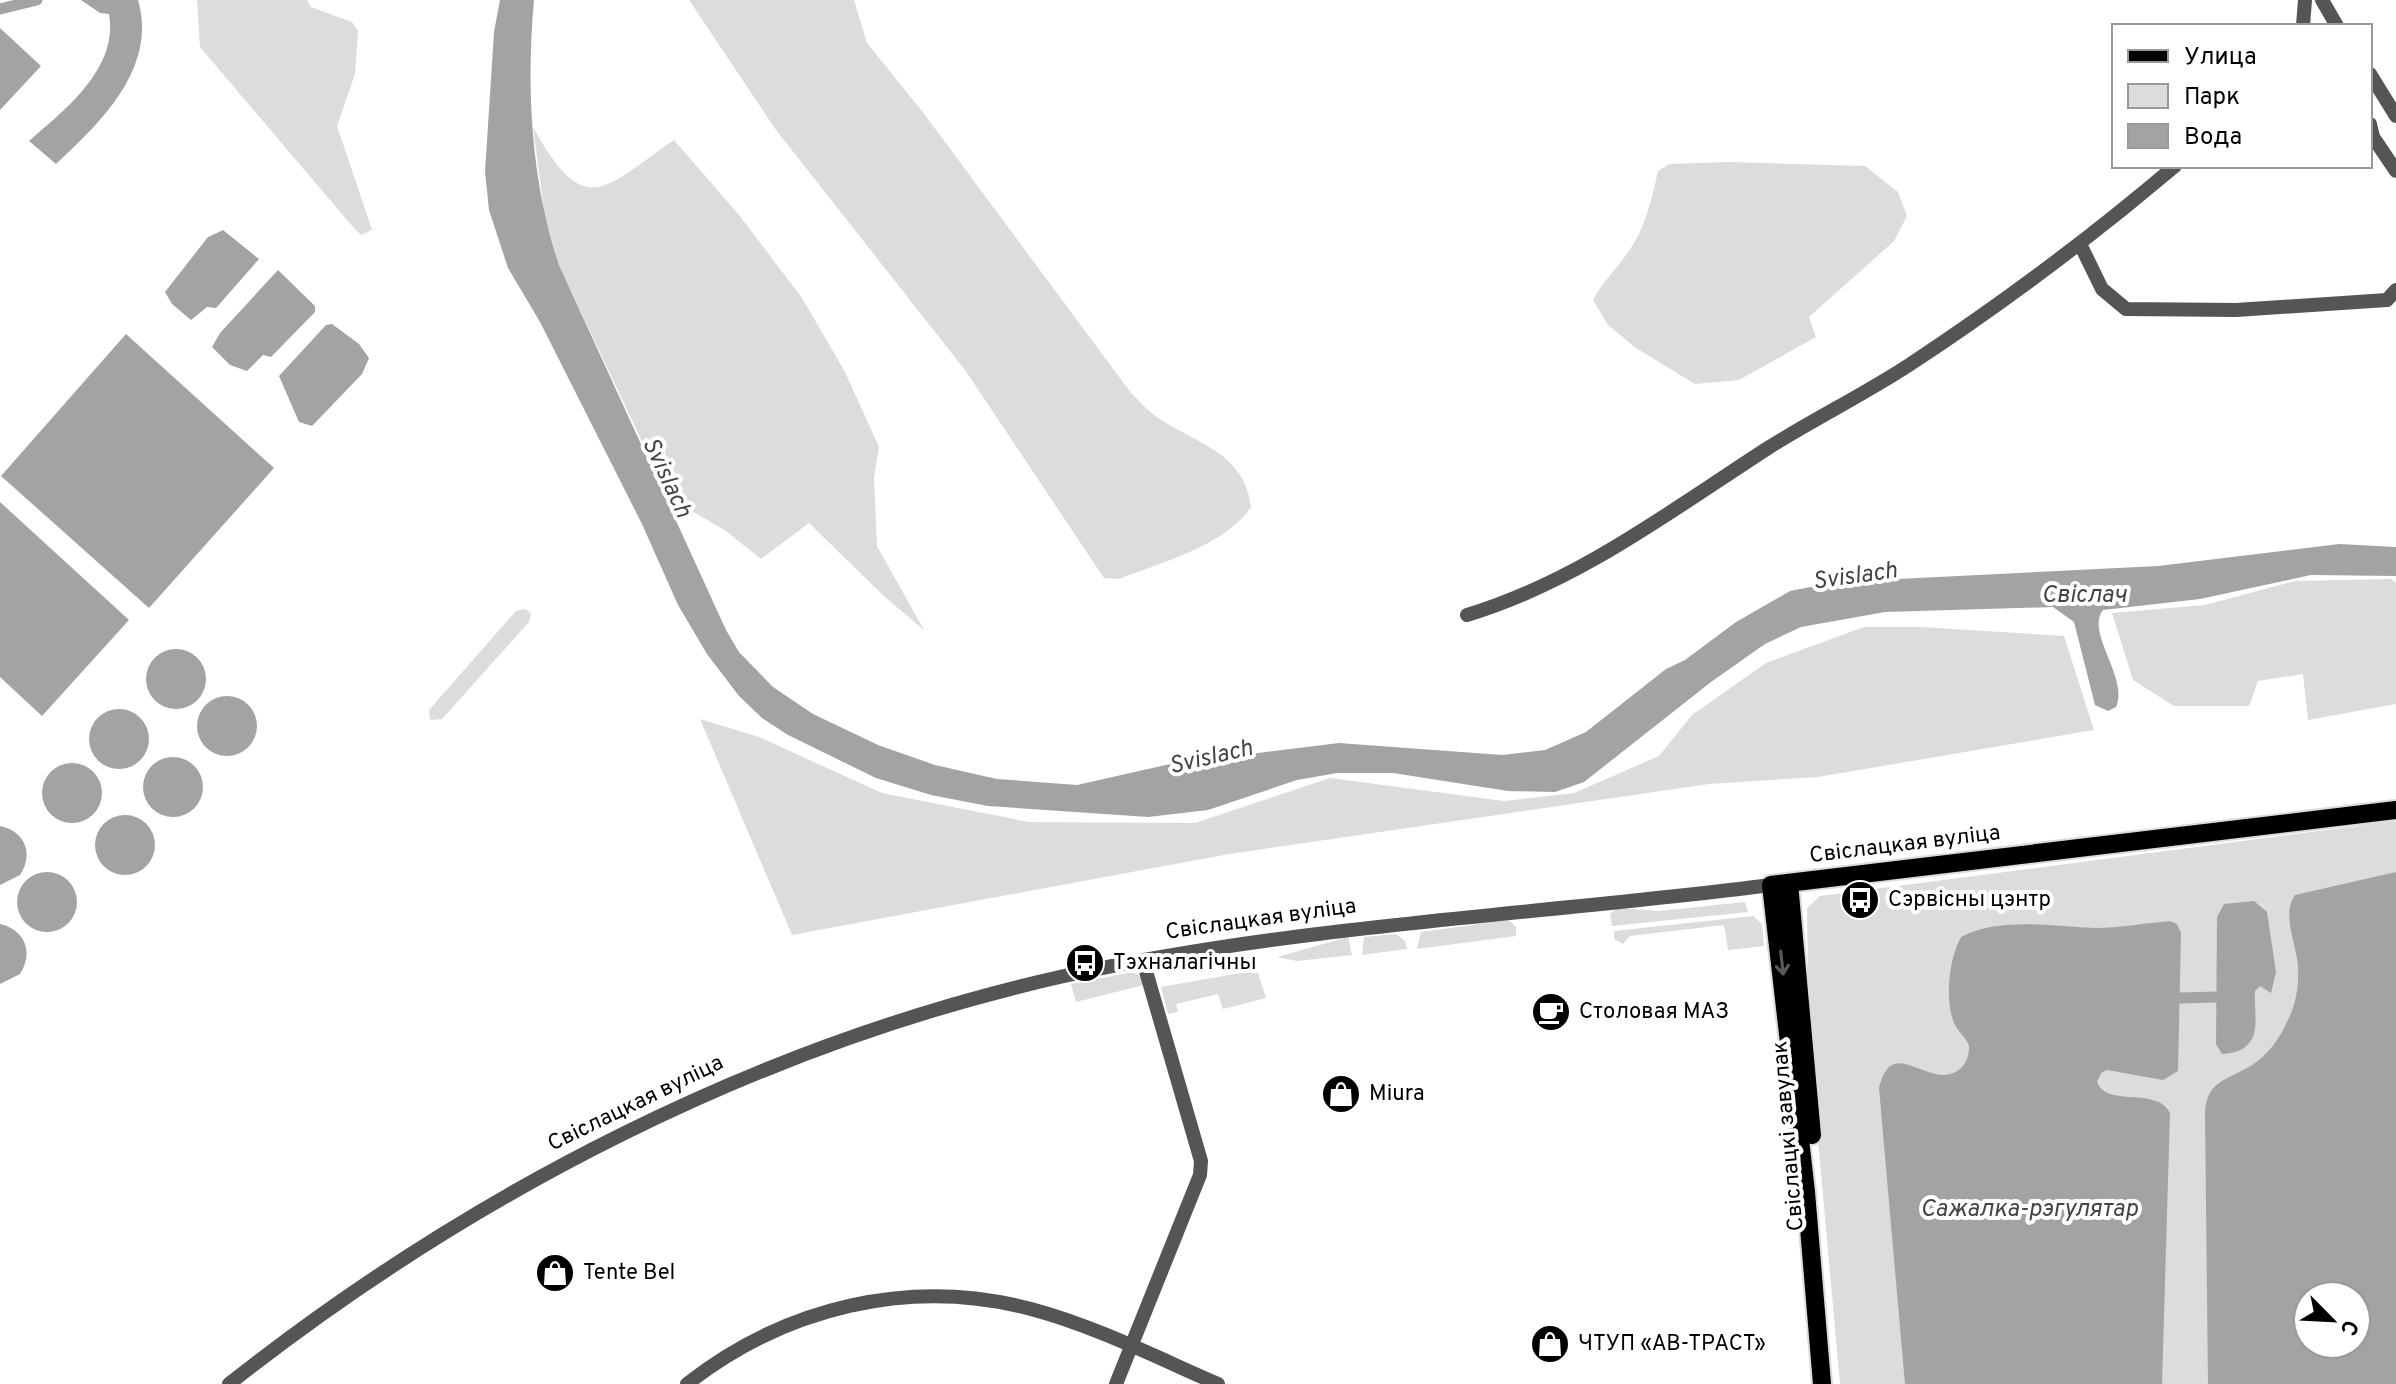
<svg xmlns="http://www.w3.org/2000/svg" width="2396" height="1384" viewBox="0 0 2396 1384" font-family="Overpass,sans-serif">
  <rect width="100%" height="100%" fill="#fff"/>
  <path fill="#dcdcdc" fill-rule="evenodd" d="M197 0H307L311 7 352 22 358 31 355 74 337 126 372 230 361 235 353 227 200 47Z
    M689 0H854L867 43 922 111 1131 393C1139 400 1146 409 1154 415 1193 443 1245 451 1251 507 1225 546 1162 562 1119 579L1104 578 965 370 776 130Z
    M533 127C585 221 603 189 674 140L739 215 802 298 845 372 879 447 874 478 877 546 924 630 886 598 809 523 761 559 726 531 668 497 559 265 545 218Z
    M1728 162 1865 166 1898 192 1907 216 1894 241 1809 317 1816 337 1739 380 1695 384 1636 348 1608 325 1593 300C1604 279 1622 264 1634 243 1647 221 1652 197 1658 171L1669 164Z
    M2391 579 2396 583V704L2308 720 2303 674 2258 681 2249 706H2174L2133 680 2112 613 2205 605 2295 581Z
    M525 609 531 614 529 622 442 719 430 720 429 710 516 611Z
    M1864 627H1921L2064 636 2094 730 1818 777 1709 784 1229 854 792 935 700 719 759 737 882 793 1029 822 1195 823 1330 778 1504 801 1574 793 1659 756 1692 715 1766 663Z
    M2396 821V1384H1840L1809 1040 1807 908 1820 896ZM2308 1296H2356V1344H2308Z
    M1745 902 1748 912 1612 926 1610 914 1617 908 1658 911Z
    M1753 916 1762 924 1764 946 1728 950 1724 925 1630 936 1623 944 1614 939V931Z
    M1509 920 1516 927V936L1417 949 1421 932Z
    M1396 934 1405 941 1407 949 1362 955 1364 937Z
    M1348 937 1352 955 1297 961 1277 957Z
    M1257 970 1266 998 1223 1009 1218 994 1176 1004 1178 1012 1168 1014 1161 987Z
    M1133 972 1142 977 1144 985 1076 1002 1071 984Z"/>
  <path fill="#a3a3a3" fill-rule="evenodd" d="M81 0H138C158 68 100 123 56 164L29 141C65 110 119 68 109 14L100 13Z
    M500 0H534C526 88 531 181 559 265L726 630 739 652 773 687 813 714 878 745 935 765 997 779 1077 785 1170 764 1339 743 1502 755 1545 750 1586 732 1666 669 1685 660 1736 622 1790 591 1837 582 2158 566 2339 544 2396 547V576L2311 575 2200 599 2103 610C2085 632 2129 678 2116 707L2108 711 2095 705 2074 622 2053 607 1885 612 1801 627 1765 644 1711 682 1584 782 1555 792 1508 791 1393 773H1337L1297 780 1208 810 1148 817 988 806 931 795 876 778 788 735 762 718 739 696 707 654 678 605 642 524 540 322 508 268 489 210 485 172 494 32Z
    M0 28 41 66 0 110Z
    M223 230 259 259 216 308 207 307 191 320 172 304 165 292 208 237Z
    M278 270 315 306V312L271 357 263 355 247 371 230 365 212 347 220 333Z
    M332 324 359 344 369 358 362 374 312 426 299 422 279 376 326 325Z
    M126 334 274 468 149 608 1 476Z
    M0 502 129 620 42 716 0 677Z
    M146 679a30 30 0 1 1 60 0a30 30 0 1 1-60 0Z
    M197 726a30 30 0 1 1 60 0a30 30 0 1 1-60 0Z
    M89 739a30 30 0 1 1 60 0a30 30 0 1 1-60 0Z
    M143 787a30 30 0 1 1 60 0a30 30 0 1 1-60 0Z
    M42 793a30 30 0 1 1 60 0a30 30 0 1 1-60 0Z
    M95 845a30 30 0 1 1 60 0a30 30 0 1 1-60 0Z
    M0 826C25 831 34 854 20 875L0 885Z
    M2396 872V1384H2208L2205 1114C2206 1080 2228 1080 2252 1065 2268 1055 2279 1039 2287 1022 2296 1005 2299 986 2298 967 2297 944 2281 915 2295 895ZM2308 1296H2356V1344H2308Z
    M17 902a30 30 0 1 1 60 0a30 30 0 1 1-60 0Z
    M2254 901 2267 912 2276 972 2271 993 2260 986 2255 991C2253 1016 2267 1051 2222 1054L2216 1044 2217 917 2224 904Z
    M2170 921 2177 924 2181 933 2178 1071 2163 1080 2107 1070 2101 1073 2097 1082C2107 1108 2157 1086 2170 1113L2162 1384H1905L1879 1088C1889 1050 1905 1065 1932 1073 1952 1080 1970 1067 1969 1046 1966 1037 1959 1033 1955 1025 1944 1002 1949 958 1961 937 2002 916 2052 927 2096 928 2120 928 2146 923 2170 921Z
    M0 924C25 930 34 952 20 974L0 984Z"/>
  <g fill="none" stroke-linecap="round" stroke-linejoin="round">
    <path stroke="#a3a3a3" stroke-width="11" d="M0 9 37 0
      M2180 998 2217 997"/>
    <defs>
      <path id="major" d="M1789 883 1812 1135
        M1822 1384 1806 1192 1771 885 2396 810"/>
    </defs>
    <use href="#major" stroke="#dbdbdb" stroke-width="22"/>
    <path stroke="#555" stroke-width="14" d="M2322 0 2337 26
      M2303 26 2305 0
      M2370 74 2396 116
      M2370 124 2373 137 2396 171
      M2081 246 2102 289 2126 309 2236 310 2387 300 2396 290
      M1467 615C1577 582 1672 510 1768 448 1814 419 1863 395 1909 365 2002 304 2090 238 2175 166
      M229 1384C472 1192 760 1044 1064 976 1296 925 1536 915 1771 885
      M687 1384C785 1307 910 1277 1031 1309 1095 1326 1158 1358 1218 1384
      M1116 1384 1200 1175 1201 1161 1143 961"/>
    <use href="#major" stroke="#000" stroke-width="18"/>
  </g>
  <defs><path id="oneway-shaft" d="M-6 0H5M1.5-3L5.5 0L1.5 3" fill="none" stroke-width="1.6" stroke-linecap="round" stroke-linejoin="round" transform="scale(2)"/></defs>
  <use stroke="#595959" href="#oneway-shaft" transform="translate(1782 963) rotate(84)"/>
  <defs>
    <symbol id="bus-disc" viewBox="-11 -11 22 22"><circle r="9.5" fill="#000" stroke="#fff"/><path d="M-5-6H5V4H4V6H2V4H-2V6H-4V4H-5ZM-3.5-4V0h7V-4ZM-3.5 1.2v1.5H-2V1.2ZM2 1.2v1.5H3.5V1.2Z" fill="#fff"/></symbol>
    <symbol id="cafe-disc" viewBox="-11 -11 22 22"><circle r="9.5" fill="#000" stroke="#fff"/><path d="M-5.5-4.5H6V0H3Q3 3.5 0 3.5H-2.5Q-5.5 3.5-5.5 0ZM3-3.2v2h1.7v-2ZM-6 4.5H4V6H-6Z" fill="#fff"/></symbol>
    <symbol id="shop-disc" viewBox="-11 -11 22 22"><circle r="9.5" fill="#000" stroke="#fff"/><path d="M-5-2.5h2.3a2.7 3.5 0 0 1 5.4 0H5L5.5 6h-11ZM-1.5-2.5h3a1.5 2.3 0 0 0-3 0Z" fill="#fff"/></symbol>
  </defs>
  <g fill-rule="evenodd">
    <use href="#bus-disc" x="1838" y="878" width="44" height="44"/>
    <use href="#bus-disc" x="1063" y="941" width="44" height="44"/>
    <use href="#cafe-disc" x="1529" y="990" width="44" height="44"/>
    <use href="#shop-disc" x="1319" y="1072" width="44" height="44"/>
    <use href="#shop-disc" x="533" y="1251" width="44" height="44"/>
    <use href="#shop-disc" x="1528" y="1322" width="44" height="44"/>
  </g>
  <g text-anchor="middle" dominant-baseline="central" stroke-width="8" stroke-linejoin="round" paint-order="stroke">
    <g font-size="22" fill="#000" stroke="#fff">
      <text transform="translate(1905 845) rotate(-7)">Свіслацкая вуліца</text>
      <text transform="translate(1261 920) rotate(-8)">Свіслацкая вуліца</text>
      <text transform="translate(636 1104) rotate(-26)">Свіслацкая вуліца</text>
      <text transform="translate(1789 1136) rotate(-95)">Свіслацкі завулак</text>
    </g>
    <g font-size="22" fill="#000" stroke="#fff" text-anchor="start">
      <text x="1888" y="900">Сэрвісны цэнтр</text>
      <text x="1113" y="963">Тэхналагічны</text>
      <text x="1579" y="1012">Столовая МАЗ</text>
      <text x="1369" y="1094">Miura</text>
      <text x="583" y="1273">Tente Bel</text>
      <text x="1578" y="1344">ЧТУП «АВ-ТРАСТ»</text>
    </g>
    <g font-size="24" font-style="italic" fill="#444" stroke="#fff">
      <text transform="translate(666 478) rotate(65)">Svislach</text>
      <text transform="translate(1855 577) rotate(-8)">Svislach</text>
      <text x="2084" y="596">Свіслач</text>
      <text transform="translate(1211 758) rotate(-13)">Svislach</text>
      <text x="2029" y="1210">Сажалка-рэгулятар</text>
    </g>
  </g>
  <rect x="2112" y="24" width="260" height="144" fill="#ffffff" stroke="#999999" stroke-width="2"/>
  <rect x="2128" y="50" width="40" height="12" fill="#000000" stroke="#999999" stroke-width="2"/>
  <text x="2184" y="64" font-size="24" fill="#000000">Улица</text>
  <rect x="2128" y="84" width="40" height="24" fill="#dcdcdc" stroke="#999999" stroke-width="2"/>
  <text x="2184" y="104" font-size="24" fill="#000000">Парк</text>
  <rect x="2128" y="124" width="40" height="24" fill="#a3a3a3" stroke="#999999" stroke-width="2"/>
  <text x="2184" y="144" font-size="24" fill="#000000">Вода</text>
  <g transform="translate(2332 1320) rotate(114)"><circle r="38" fill="#ffffff" stroke="#999999" stroke-width="2"/>
  <path d="M0-6L14 30L0 20L-14 30Z" fill="#000000"/>
  <text y="-12" font-size="22" font-weight="bold" text-anchor="middle" fill="#000000">С</text>
  </g>
</svg>
